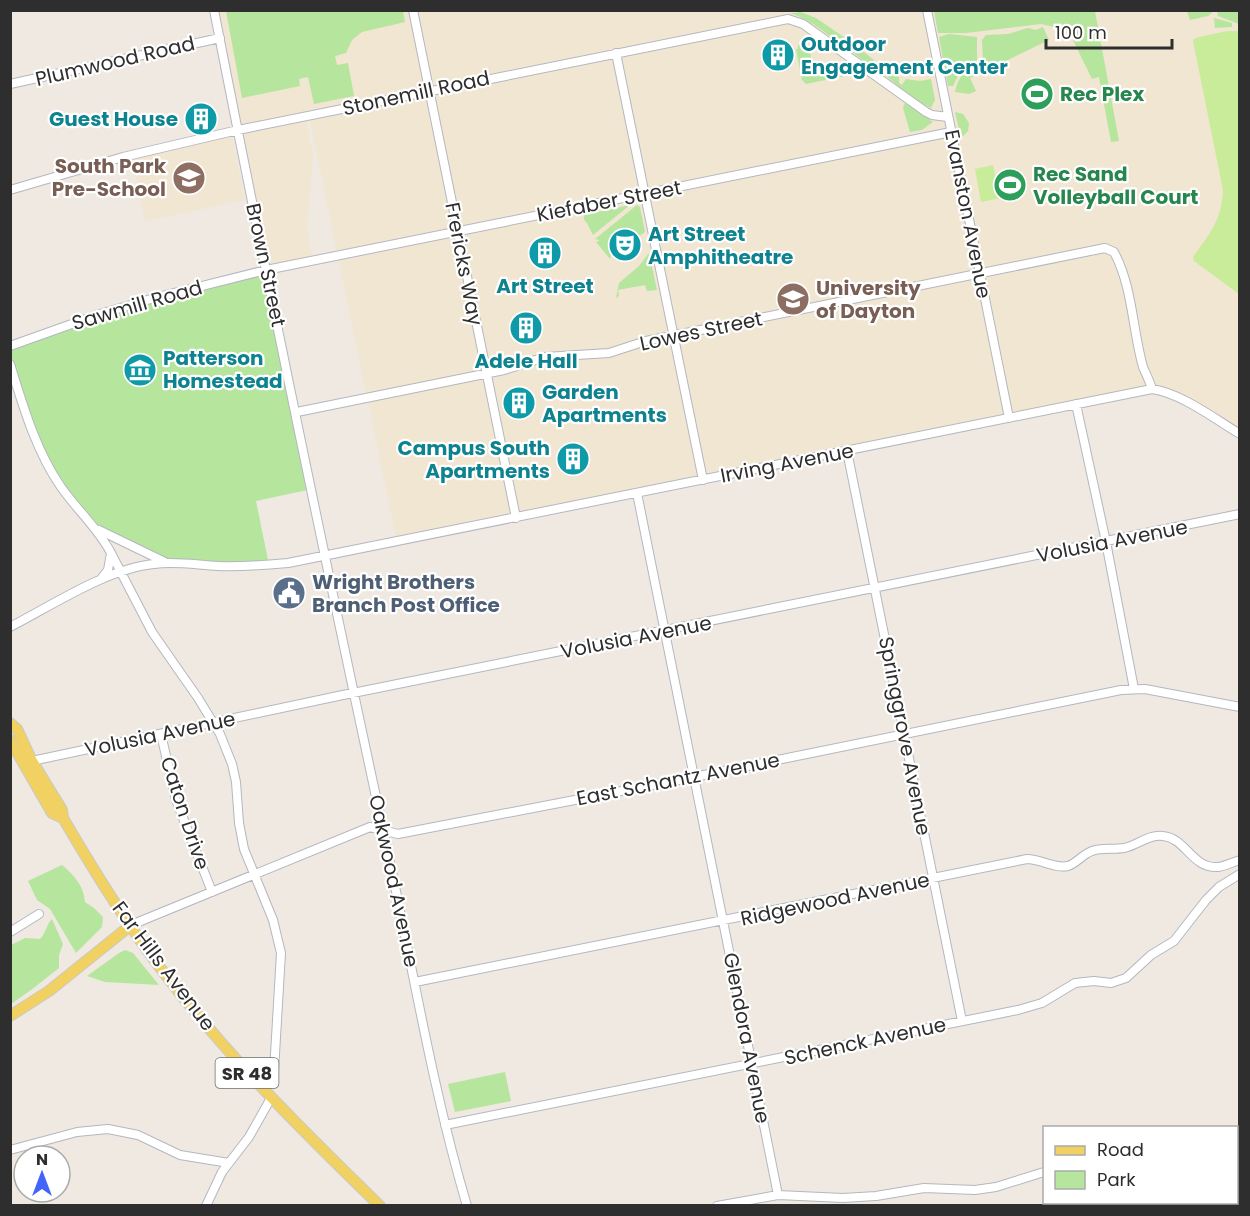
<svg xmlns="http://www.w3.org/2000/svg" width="1250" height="1216" viewBox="0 0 1250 1216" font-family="Poppins,sans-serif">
  <rect width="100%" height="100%" fill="#efe9e1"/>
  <path fill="#f0e6d1" d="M215 11H1239V434L1161 390 397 542 309 116 306 121 313 155 307 228 312 257 279 265 268 259Z
    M232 135 245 200 145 221 133 157Z"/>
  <path fill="#b6e59e" d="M226 11H403L405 22 362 32 352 40 346 53 335 56 337 65 348 63 354 96 314 104 308 77 299 79 300 86 242 98Z
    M798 11 816 18 854 44 849 50C830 37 812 20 790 13H797Z
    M934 11H1095L1119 141 1111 142 1099 77 1092 79 1068 30 1041 24 966 33H938Z
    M1187 11V10L1214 11 1208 16 1190 20Z
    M1217 11H1239V24L1218 16Z
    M1214 18 1232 23V27L1215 28Z
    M1043 27 1049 40 993 67 990 63 983 62 982 40 986 35 1008 34 1028 28 1036 30Z
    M949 34 977 37V60L961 70 953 86H948L939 37Z
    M807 43 814 67 836 65 839 76 859 73 806 84 802 80 796 49H798V45Z
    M855 45 889 72 899 77V83L902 85 906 79 920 81 931 79 935 100 931 108C912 101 899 85 883 74 872 66 862 60 851 51Z
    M986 65 987 68 985 69V71L970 78 976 91 969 94 955 92C959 74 968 65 986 65Z
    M905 103 933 122 922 130 910 132 903 108Z
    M955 112 963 114 969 123 968 131 961 138Z
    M630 205 593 235 587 223 584 220V215Z
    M637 205 640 207 645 232 636 238 625 230 614 246 610 259 596 242 599 241V240L595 239Z
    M649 253 657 290 647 291 645 285 618 290 619 296 616 298 619 283 639 266Z
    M266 270 312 489 256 501 269 565 168 564 95 528 53 474 11 365 10 346 97 315Z
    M62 865C74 875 84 886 85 902L94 908 103 917 102 927 76 953 50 909 37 900 28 881Z
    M52 919 63 944 59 955V968L31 990 11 1004V945L25 938 40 939C46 933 46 925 52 919Z
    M125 950 133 953 159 985 105 982 87 976 119 953Z
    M505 1072 511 1101 455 1112 448 1084Z"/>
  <path fill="#c9ec9a" d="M1227 31H1239V294L1194 261 1193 257C1210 233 1222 220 1223 190L1193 41 1195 38Z
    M993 165 1000 198 981 202 975 169Z
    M1014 168 1020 199 1005 202 999 171Z"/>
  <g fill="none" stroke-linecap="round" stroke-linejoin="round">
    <defs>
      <path id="minor" d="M214 10C268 286 325 560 384 834 411 958 431 1084 467 1206
        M413 10 516 518
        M927 10 1009 418
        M616 53 703 480
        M10 84 220 38
        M10 190 123 157 238 130 788 19 803 24 926 112 932 115 948 117
        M10 346 97 315 154 298 266 270 951 132
        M10 364C23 406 36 451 61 487 77 510 98 528 111 553L108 570 101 579
        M1076 404 1106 542 1134 689
        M297 412 504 370 545 357 609 353 646 341 1105 248 1114 252C1133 288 1132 328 1143 367 1146 374 1150 382 1152 389
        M847 451 962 1021
        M637 493 778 1195
        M99 530 165 562
        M111 553 152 632 198 698 220 734 232 764 236 782 239 823 244 849 273 920 281 953 274 1071 272 1079 264 1091
        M10 627C51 606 108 568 154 564 175 561 197 565 218 566 241 567 265 565 288 563L1152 389C1181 393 1215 419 1240 434
        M161 734 176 800 212 892
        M32 761 338 696 1240 514
        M131 925 370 827 398 834 694 777 1121 690 1145 689 1240 707
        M10 932 39 914
        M415 982 1027 859C1041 859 1054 869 1068 866 1077 863 1083 854 1092 851 1102 847 1113 850 1124 848 1138 845 1149 834 1163 836 1186 838 1192 869 1218 867 1225 866 1233 862 1240 860
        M445 1125 1018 1010 1042 1003 1075 983 1094 981 1111 983 1126 978 1151 955 1174 941 1206 900 1219 887 1240 874
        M10 1150 77 1132 108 1129 138 1135 180 1155 229 1163
        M1236 1152 1240 1151
        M206 1206 222 1172 249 1137 271 1098
        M717 1206 778 1195 843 1198 876 1196 924 1188 975 1190 996 1187 1044 1172"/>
      <path id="major" d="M10 723 17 729 32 761 62 810 63 818C95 873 129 928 168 978 232 1061 305 1133 380 1206
        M10 740 52 813 63 818
        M10 1016 49 991 131 925"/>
    </defs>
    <use href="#minor" stroke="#b4b7c1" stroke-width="10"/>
    <use href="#major" stroke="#c9c9c9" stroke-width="12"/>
    <use href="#minor" stroke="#fff" stroke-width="8"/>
    <use href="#major" stroke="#f2d163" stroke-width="10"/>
  </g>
  <defs>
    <symbol id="building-disc" viewBox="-11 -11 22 22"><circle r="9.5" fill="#0f9aa8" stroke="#fff"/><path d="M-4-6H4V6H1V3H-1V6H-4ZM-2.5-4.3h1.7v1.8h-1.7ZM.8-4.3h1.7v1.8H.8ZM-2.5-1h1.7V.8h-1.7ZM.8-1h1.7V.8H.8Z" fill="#fff"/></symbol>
    <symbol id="stadium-disc" viewBox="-11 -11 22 22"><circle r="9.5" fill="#2e9e5b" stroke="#fff"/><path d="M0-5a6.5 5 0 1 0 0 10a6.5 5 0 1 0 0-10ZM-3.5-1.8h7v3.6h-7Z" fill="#fff"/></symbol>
    <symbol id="school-disc" viewBox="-11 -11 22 22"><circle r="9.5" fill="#8d6e63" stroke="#fff"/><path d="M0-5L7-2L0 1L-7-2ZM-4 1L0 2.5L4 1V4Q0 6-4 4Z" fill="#fff"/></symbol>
    <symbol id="theatre-disc" viewBox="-11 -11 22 22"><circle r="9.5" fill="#0f9aa8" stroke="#fff"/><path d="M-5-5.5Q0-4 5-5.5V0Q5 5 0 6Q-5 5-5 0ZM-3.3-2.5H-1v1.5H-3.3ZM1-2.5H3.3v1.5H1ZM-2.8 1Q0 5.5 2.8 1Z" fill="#fff"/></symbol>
    <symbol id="university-disc" viewBox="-11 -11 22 22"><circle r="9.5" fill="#8d6e63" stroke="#fff"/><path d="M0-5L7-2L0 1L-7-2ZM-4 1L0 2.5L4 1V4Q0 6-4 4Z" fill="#fff"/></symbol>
    <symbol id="museum-disc" viewBox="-11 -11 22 22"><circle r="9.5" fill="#0f9aa8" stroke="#fff"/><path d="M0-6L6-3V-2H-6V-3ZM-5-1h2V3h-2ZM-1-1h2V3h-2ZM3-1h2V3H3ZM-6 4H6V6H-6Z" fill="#fff"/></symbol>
    <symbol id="civic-disc" viewBox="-11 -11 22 22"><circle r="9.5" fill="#5c6f8a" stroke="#fff"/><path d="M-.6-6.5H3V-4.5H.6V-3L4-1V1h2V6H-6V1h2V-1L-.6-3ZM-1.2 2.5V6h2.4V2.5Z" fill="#fff"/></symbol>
  </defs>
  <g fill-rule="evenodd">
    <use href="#building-disc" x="759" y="36" width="38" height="38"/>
    <use href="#stadium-disc" x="1018" y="75" width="38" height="38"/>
    <use href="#building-disc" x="182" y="100" width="38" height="38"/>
    <use href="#school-disc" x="170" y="159" width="38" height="38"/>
    <use href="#stadium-disc" x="991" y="166" width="38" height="38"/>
    <use href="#theatre-disc" x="606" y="226" width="38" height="38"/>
    <use href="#building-disc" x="526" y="234" width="38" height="38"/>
    <use href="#university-disc" x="774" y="280" width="38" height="38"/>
    <use href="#building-disc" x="507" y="309" width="38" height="38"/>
    <use href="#museum-disc" x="121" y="351" width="38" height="38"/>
    <use href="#building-disc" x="500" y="384" width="38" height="38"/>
    <use href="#building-disc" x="554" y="440" width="38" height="38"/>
    <use href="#civic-disc" x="270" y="574" width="38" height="38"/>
  </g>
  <g text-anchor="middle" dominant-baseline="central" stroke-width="4.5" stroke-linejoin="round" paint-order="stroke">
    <rect fill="#fff" stroke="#6d6d6d" stroke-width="1.5" x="215.5" y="1058" width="63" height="30" rx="4.5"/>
    <g font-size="18" font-weight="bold" fill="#2e2e2e">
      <text x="247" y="1073">SR 48</text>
    </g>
    <g font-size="20" font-weight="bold" fill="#0d838f" stroke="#fff" text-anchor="start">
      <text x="801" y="44">Outdoor<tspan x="801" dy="23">Engagement Center</tspan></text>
      <text x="178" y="119" text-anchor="end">Guest House</text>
      <text x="648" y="234">Art Street<tspan x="648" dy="23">Amphitheatre</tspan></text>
      <text x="545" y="286" text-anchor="middle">Art Street</text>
      <text x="163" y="358">Patterson<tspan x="163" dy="23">Homestead</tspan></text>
      <text x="526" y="361" text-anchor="middle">Adele Hall</text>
      <text x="542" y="392">Garden<tspan x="542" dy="23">Apartments</tspan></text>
      <text x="550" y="448" text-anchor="end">Campus South<tspan x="550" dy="23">Apartments</tspan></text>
    </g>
    <g font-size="20" fill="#2e2e2e" stroke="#fff">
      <text transform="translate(115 61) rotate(-13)">Plumwood Road</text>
      <text transform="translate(416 93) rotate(-12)">Stonemill Road</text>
      <text transform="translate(609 201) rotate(-11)">Kiefaber Street</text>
      <text transform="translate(968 214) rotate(79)">Evanston Avenue</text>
      <text transform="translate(464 264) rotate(79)">Frericks Way</text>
      <text transform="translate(266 265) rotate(78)">Brown Street</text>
      <text transform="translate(137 305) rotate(-16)">Sawmill Road</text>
      <text transform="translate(701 331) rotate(-12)">Lowes Street</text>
      <text transform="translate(787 463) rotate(-11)">Irving Avenue</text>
      <text transform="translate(1112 541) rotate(-11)">Volusia Avenue</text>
      <text transform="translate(636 637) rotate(-11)">Volusia Avenue</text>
      <text transform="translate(160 734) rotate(-12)">Volusia Avenue</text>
      <text transform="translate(905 736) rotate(79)">Springgrove Avenue</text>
      <text transform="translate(678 779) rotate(-11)">East Schantz Avenue</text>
      <text transform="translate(185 813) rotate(72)">Caton Drive</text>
      <text transform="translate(394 881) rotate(78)">Oakwood Avenue</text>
      <text transform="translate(835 899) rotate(-12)">Ridgewood Avenue</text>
      <text transform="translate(164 966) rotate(53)">Far Hills Avenue</text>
      <text transform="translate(747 1038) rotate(79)">Glendora Avenue</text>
      <text transform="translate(865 1041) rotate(-12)">Schenck Avenue</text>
    </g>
    <g font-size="20" font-weight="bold" fill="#27864d" stroke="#fff" text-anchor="start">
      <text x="1060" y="94">Rec Plex</text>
      <text x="1033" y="174">Rec Sand<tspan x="1033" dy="23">Volleyball Court</tspan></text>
    </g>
    <g font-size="20" font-weight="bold" fill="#785e54" stroke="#fff" text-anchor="end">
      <text x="166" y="166">South Park<tspan x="166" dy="23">Pre-School</tspan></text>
      <text x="816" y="288" text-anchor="start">University<tspan x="816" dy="23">of Dayton</tspan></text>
    </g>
    <g font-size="20" font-weight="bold" fill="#4e5e75" stroke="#fff" text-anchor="start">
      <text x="312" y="582">Wright Brothers<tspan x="312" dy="23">Branch Post Office</tspan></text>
    </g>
  </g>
  <rect width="1250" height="1216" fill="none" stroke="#2e2e2e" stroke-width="24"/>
  <rect x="1043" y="1126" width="195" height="78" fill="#ffffff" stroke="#ababab" stroke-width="1.5"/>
  <rect x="1055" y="1146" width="30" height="9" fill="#f2d163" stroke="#ababab" stroke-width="1.5"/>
  <text x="1097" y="1156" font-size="18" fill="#2e2e2e">Road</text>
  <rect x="1055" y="1171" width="30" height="18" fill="#b6e59e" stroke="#ababab" stroke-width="1.5"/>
  <text x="1097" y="1186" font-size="18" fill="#2e2e2e">Park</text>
  <g transform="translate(42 1174)"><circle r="28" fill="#ffffff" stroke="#ababab" stroke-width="1.5"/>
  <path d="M0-4.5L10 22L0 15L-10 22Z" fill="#4264fb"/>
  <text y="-9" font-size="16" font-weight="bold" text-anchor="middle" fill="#2e2e2e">N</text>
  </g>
  <path d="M1046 39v9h126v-9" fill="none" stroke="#2e2e2e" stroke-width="3"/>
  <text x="1055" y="39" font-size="18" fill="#2e2e2e" stroke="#ffffff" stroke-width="4.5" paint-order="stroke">100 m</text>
</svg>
